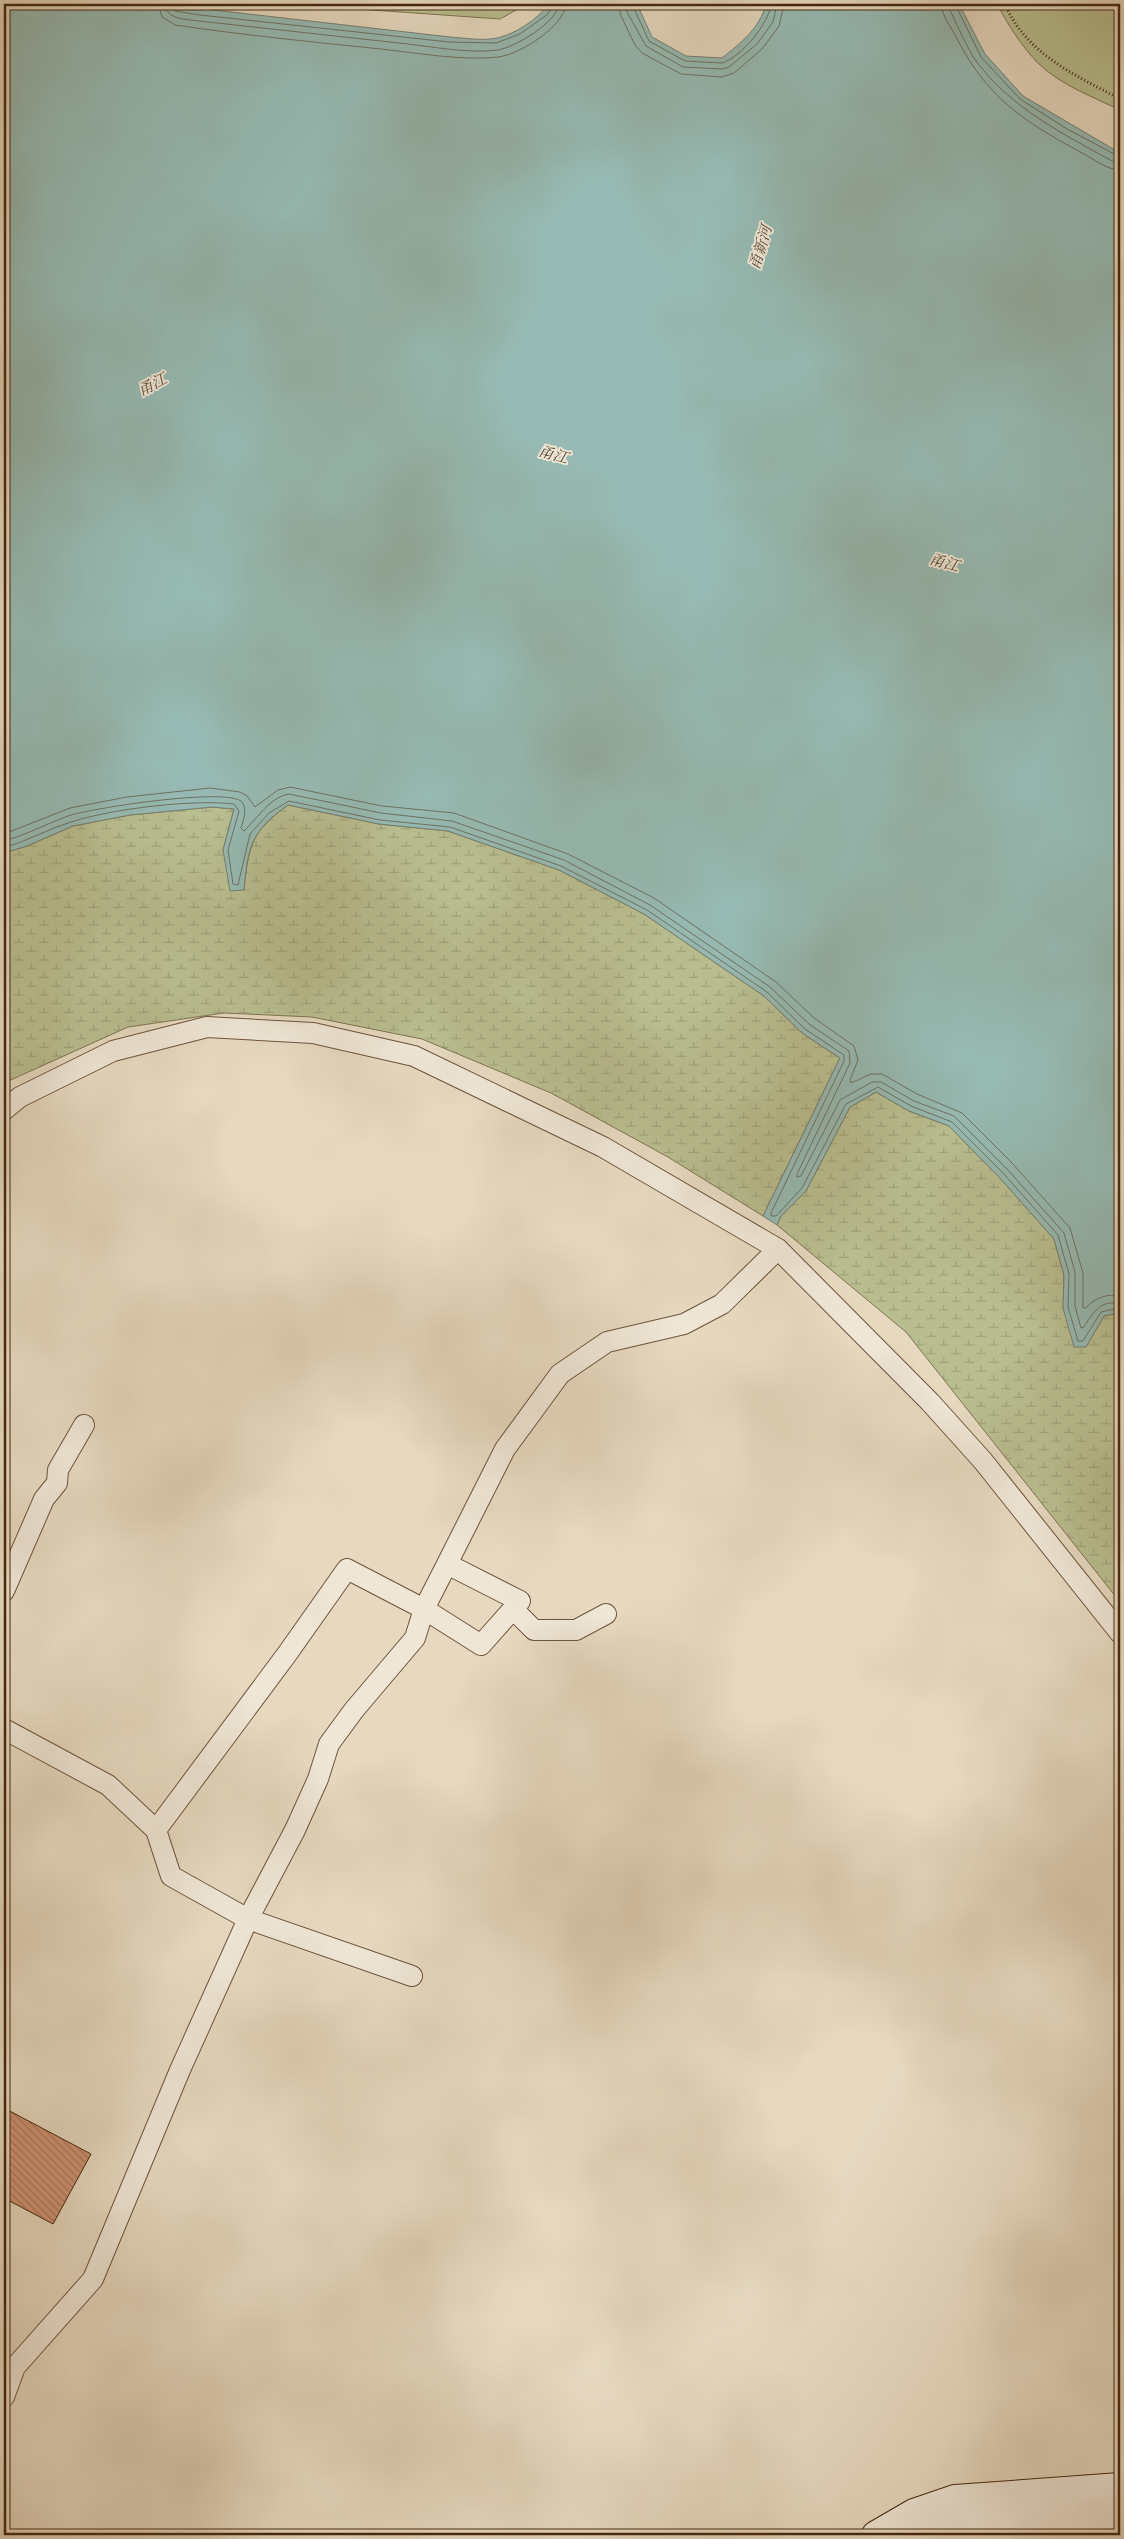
<svg xmlns="http://www.w3.org/2000/svg" width="1124" height="2539" viewBox="0 0 1124 2539" font-family="Vollkorn,'Noto Serif SC',serif">
  <defs>
    <pattern id="wetland-marsh" width="20" height="14" patternUnits="userSpaceOnUse" patternTransform="scale(1.25)"><rect width="20" height="14" fill="#b9be90"/><path d="M1 5h8M5 5V1M11 12h8M15 12V8" fill="none" stroke="#a0a37b"/></pattern>
    <pattern id="building-back-hatch" width="6" height="6" patternUnits="userSpaceOnUse" patternTransform="scale(1.25)"><rect width="6" height="6" fill="#cf9374"/><path d="M-1 5l2 2M0 0l6 6M5-1l2 2" fill="none" stroke="#aa785e"/></pattern>
  </defs>
  <rect width="100%" height="100%" fill="#e6d9c0"/>
  <filter id="stains"><feTurbulence type="fractalNoise" baseFrequency=".004" numOctaves="4"/><feColorMatrix values="0 0 0 0 .2 0 0 0 0 .09 0 0 0 0 .02 0 0 0 .5 -.17"/></filter>
  <radialGradient id="worn" r=".72"><stop offset=".6" stop-color="#630" stop-opacity="0"/><stop offset="1" stop-color="#630" stop-opacity=".3"/></radialGradient>
  <path fill="url(#wetland-marsh)" stroke="#807350" d="M288 805 379 824 448 831 559 870 644 914 764 996 802 1033 840 1058 763 1216 668 1157 551 1093 422 1039 312 1017 224 1013 128 1027 4 1083V853L27 846 73 826 130 815 212 807 234 809 223 850 244 889C249 845 251 832 288 805Z
    M876 1092 909 1111 949 1126 999 1177 1054 1239 1064 1275 1063 1308 1086 1347 1104 1316 1114 1314 1120 1327V1602L906 1332 777 1225 781 1216 806 1191 850 1107Z"/>
  <path fill="#b9be90" stroke="#807350" d="M286 4H527L500 19Z
    M997 4H1120V110C1093 97 1061 85 1039 64 1022 47 1008 25 997 4Z"/>
  <path fill="#96bab3" stroke="#768071" d="M4 4H161L450 37C464 38 483 41 497 38 515 34 539 19 548 4H637L652 37 686 56 722 58C741 43 760 28 766 4H959L985 54 1023 96 1120 153V1327L1114 1314 1104 1316 1086 1347H1074L1063 1308 1064 1275 1054 1239 999 1177 949 1126 909 1111 876 1092 850 1107 806 1191 781 1216 777 1225 763 1216 840 1058 802 1033 764 996 644 914 559 870 448 831 379 824 288 805C251 831 248 846 244 890L230 891 223 850 234 809 212 807 130 815 73 826 27 846 4 853Z"/>
  <g fill="none" stroke-linecap="round" stroke-linejoin="round">
    <path stroke="#6e7161" stroke-width="1" d="M158 4 162 17 175 25C243 35 313 42 381 49 418 53 462 61 498 57 519 55 565 26 566 4
      M165 4C166 20 186 19 199 21 266 28 332 36 399 43 429 46 468 54 498 50 515 47 558 22 559 4
      M172 4 175 11 200 15 449 42 496 43 520 34 548 14 552 4
      M618 4 621 16 635 45 642 53 681 74 722 77 734 73 762 49 779 26 784 4
      M626 4 627 12 646 46 683 67 722 69 729 67 757 44 773 22 777 4
      M632 4 649 41 685 61 722 63C741 57 769 24 771 4
      M941 4C942 15 950 26 955 35 986 97 1023 121 1082 153 1094 159 1107 170 1120 170
      M949 4 950 10C958 27 966 46 976 61 1011 108 1063 134 1114 162L1120 163
      M955 4 981 57 1020 99 1067 129 1120 157
      M4 834 70 808 127 797 210 788 240 792 247 796 255 807 278 790 290 787 382 806 454 813 568 854 654 898 776 982 814 1018 854 1046 858 1060 850 1080 851 1083 871 1074H882L917 1094 962 1113 1013 1164 1070 1228 1083 1273V1308H1086C1094 1298 1108 1293 1120 1296
      M4 841C26 835 46 824 68 816 91 808 229 787 242 802 248 810 243 820 241 828L244 831C257 819 270 797 289 794L381 813 452 821 564 860 650 905 770 987 809 1024 849 1051 850 1063 797 1174V1177L801 1176 840 1100 872 1082H881L914 1101 954 1116 1007 1169 1064 1233 1075 1272V1306L1081 1328 1084 1327C1092 1314 1102 1297 1120 1305
      M4 848C27 841 48 829 71 822 111 809 193 799 234 804L239 811 228 850 233 884 238 885 250 834 269 813 289 801 380 820 450 827 561 866 647 910 767 992 805 1029 844 1055V1061L771 1213V1216H776L802 1188 846 1104 878 1087 911 1106 952 1122 1003 1173 1058 1235 1069 1274 1068 1307 1078 1341H1083L1101 1312 1114 1309 1120 1315"/>
  </g>
  <path fill="url(#building-back-hatch)" stroke="#46280f" d="M4 2108 91 2154 53 2224 4 2198Z"/>
  <g fill="none" stroke-linecap="round" stroke-linejoin="round">
    <defs>
      <path id="street" d="M4 1110 20 1097 113 1051 207 1027 313 1033 414 1056 603 1147 778 1249 930 1402 983 1461 1120 1633
        M447 1564 505 1449 560 1374 607 1342 684 1324 722 1304 778 1249
        M4 1591 44 1499 57 1483 58 1470 84 1425
        M513 1609 534 1630H576L606 1614
        M4 1729 108 1785 156 1830 171 1876 248 1919 412 1976
        M4 2397 15 2367 93 2279 180 2070 248 1919 295 1830 318 1779 329 1744 354 1710 415 1638 424 1609 447 1564 520 1601 481 1645 424 1609 347 1569 287 1654 156 1830"/>
      <path id="secondary" d="M1120 2487 955 2499 914 2513 934 2532 965 2524 1120 2515
        M876 2535 914 2513"/>
    </defs>
    <use href="#street" stroke="#6e543b" stroke-width="22"/>
    <use href="#secondary" stroke="#46280f" stroke-width="30"/>
    <path stroke="#46280f" stroke-width="3" stroke-dasharray="1 2.5" stroke-linecap="butt" d="M1005 4C1026 54 1075 75 1120 99"/>
    <use href="#street" stroke="#efe6d6" stroke-width="20"/>
    <use href="#secondary" stroke="#efe6d6" stroke-width="28"/>
  </g>
  <g text-anchor="middle" dominant-baseline="central" stroke-width="4" stroke-linejoin="round" paint-order="stroke">
    <g font-size="15" font-style="italic" fill="#5a4c38" stroke="#efe6d6">
      <text transform="translate(762 248) rotate(-73)">甬新河</text>
      <text transform="translate(153 386) rotate(-27)">甬江</text>
      <text transform="translate(553 456) rotate(16)">甬江</text>
      <text transform="translate(944 564) rotate(16)">甬江</text>
    </g>
  </g>
  <rect width="1124" height="2539" fill="none" stroke="#e6d9c0" stroke-width="20"/>
  <rect x="5" y="5" width="1114" height="2529" fill="none" stroke="#46280f" stroke-width="2.5"/>
  <rect x="10" y="10" width="1104" height="2519" fill="none" stroke="#46280f"/>
  <rect width="100%" height="100%" filter="url(#stains)"/>
  <rect width="100%" height="100%" fill="url(#worn)"/>
</svg>
